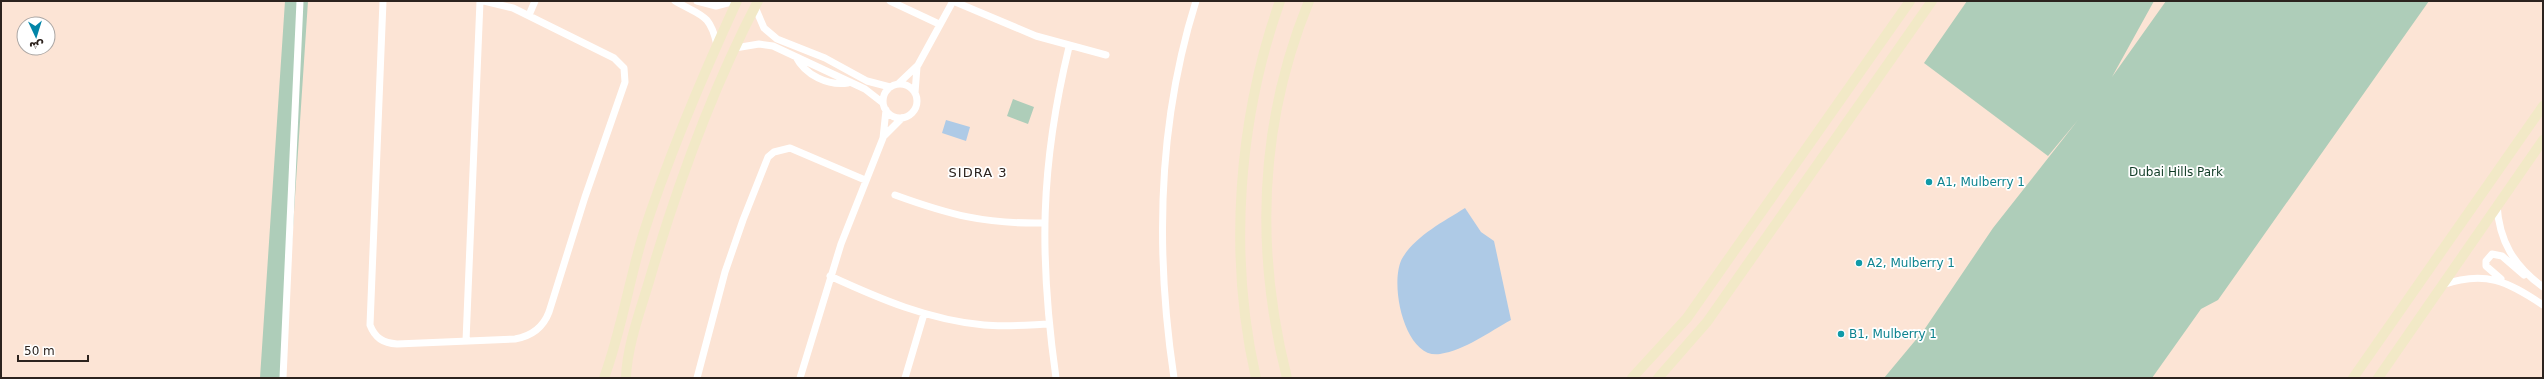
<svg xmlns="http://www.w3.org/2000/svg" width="2544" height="379" viewBox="0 0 2544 379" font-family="'DejaVu Sans',Cairo,sans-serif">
  <rect width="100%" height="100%" fill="#fce4d5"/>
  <path fill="#aecdb9" d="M285 1H308L283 378H260Z
    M1967 1H2154L2112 77 2166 1H2429L2218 300 2201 309 2152 378H1884L1924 330 1993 228 2078 120 2048 156 1924 63Z
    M1013 99 1034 107 1028 124 1007 116Z"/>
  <path fill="#aecae6" d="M946 120 970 127 966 141 942 133Z
    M1465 208 1481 232 1494 241 1511 320C1489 332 1465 350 1440 354 1404 360 1388 280 1403 257 1417 235 1443 222 1465 208Z"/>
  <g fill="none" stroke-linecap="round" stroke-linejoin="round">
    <path stroke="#fff" stroke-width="7" d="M383 1 370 325C375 338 383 343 397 344L515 339C532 336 543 328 549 312L585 197 625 82 624 68 614 58 513 8 484 1
      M675 1C701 16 710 13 717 45
      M697 1 716 6 735 1
      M890 1 939 24
      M953 1 1036 36 1106 55
      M755 7 764 28 777 39 825 58 867 81 890 87
      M529 15 535 1
      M735 48 759 44 773 46 865 89 883 103
      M796 57C805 75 828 86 848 83
      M898 84 918 65 953 1
      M883 101a17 17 0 1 1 34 0a17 17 0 1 1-34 0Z
      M915 93 917 67
      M884 136 902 118
      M895 195C950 215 985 224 1043 223
      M2497 205C2499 241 2514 266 2543 287
      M830 276C880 299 929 320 984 325 1006 327 1027 325 1049 324
      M2501 279 2486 266V261L2492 254 2502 256 2524 275
      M2442 285C2485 270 2507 281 2543 305
      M466 341 480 1
      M283 378 300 1
      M697 378 725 272 743 220 768 157 774 152 790 148 865 180
      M800 378 841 244 883 138 886 110
      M905 378 924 314
      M1056 378C1039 257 1040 166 1069 47
      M1174 378C1155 251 1157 125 1196 1"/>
    <path stroke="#f2e9c7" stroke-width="10" d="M604 378C621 332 629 281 643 235 669 154 702 77 737 1
      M626 378C627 345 641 309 650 278 678 183 712 89 758 1
      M1256 378C1228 256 1238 119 1280 1
      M1287 378C1255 251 1259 123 1309 1
      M1632 378 1687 318 1910 1
      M1658 378 1707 322 1932 1
      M2353 378 2543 106
      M2378 378 2543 140"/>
  </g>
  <g fill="#0f9aa8" stroke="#fff" stroke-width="1.5">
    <circle cx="1929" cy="182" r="4"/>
    <circle cx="1859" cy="263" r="4"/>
    <circle cx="1841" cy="334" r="4"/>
  </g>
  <g text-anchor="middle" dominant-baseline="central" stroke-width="3.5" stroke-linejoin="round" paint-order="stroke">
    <g font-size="12" fill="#0f3b25" stroke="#fff">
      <text x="2176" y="172">Dubai Hills Park</text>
    </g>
    <g font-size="12" fill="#0d838f" stroke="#fff" text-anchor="start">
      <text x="1937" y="182">A1, Mulberry 1</text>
      <text x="1867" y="263">A2, Mulberry 1</text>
      <text x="1849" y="334">B1, Mulberry 1</text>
    </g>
    <g font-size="13" letter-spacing="1" fill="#2c231e" stroke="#fff">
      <text x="978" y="172">SIDRA 3</text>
    </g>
  </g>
  <rect width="2544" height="379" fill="none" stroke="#2c231e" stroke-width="4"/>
  <g transform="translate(36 36) rotate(176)"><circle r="19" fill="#ffffff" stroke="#aba7a5"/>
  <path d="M0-3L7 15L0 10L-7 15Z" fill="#0285a8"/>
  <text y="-6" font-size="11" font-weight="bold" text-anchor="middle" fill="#2c231e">ش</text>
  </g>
  <path d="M18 355v6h70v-6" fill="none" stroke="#2c231e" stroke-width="2"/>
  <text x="24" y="355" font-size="12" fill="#2c231e" stroke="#ffffff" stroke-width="3" paint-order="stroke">50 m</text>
</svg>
